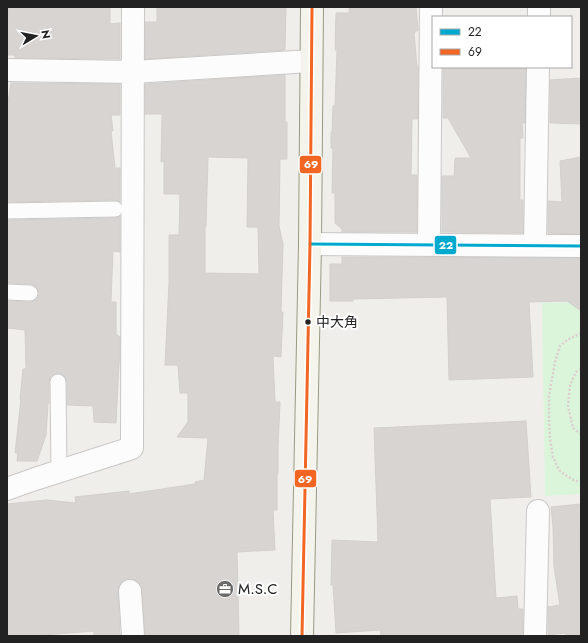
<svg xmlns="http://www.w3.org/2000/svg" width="588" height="643" viewBox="0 0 588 643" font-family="Jost,'Noto Sans JP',sans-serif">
  <rect width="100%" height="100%" fill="#f0eeeb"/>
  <path fill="#daf5da" d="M581 302V494L545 496 542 303Z"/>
  <path fill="#d7d4d2" stroke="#d3d0cc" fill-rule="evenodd" d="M8 7H110V24L120 23V59L15 58V55H7V18H8Z
    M157 7H286L285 50 145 59V22H157Z
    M349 7H416L418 30 414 33 417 67H418V119H412L411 175H417V232H342V229L335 223V193H332L333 149 331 148V132H332L333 106H335L337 50H335L336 13H349Z
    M443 67H526L525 123H522L523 138H520V200H523V233L442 232V176H454L455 158H471L448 118H443Z
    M285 75V122H287V159H280L279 226 283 244 281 312H283L281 357 273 356 275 402H280L278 448V474H277V510H273L275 550 237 552 239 636H145L142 590 140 584 135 580 130 579 123 581 119 586 118 591 120 636H94V631L31 636H7V504L47 500 76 503 75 497 129 491V494L195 484V482L204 480 208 438 177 437 188 422V393H180L178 365H165L169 282V235H179L180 194H164V161L161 162 162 114H145V84ZM208 157 248 158 247 227H258L259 274 205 273V227H206Z
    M581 78V124L550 123V80Z
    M11 83 120 84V115H111L113 131H111L115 168H120V202L115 200 7 202V109Z
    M581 157V234L548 233V201L562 202 560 161Z
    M120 216V252L113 251 111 302H116V334L120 337V363H119L116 423 94 422 93 406 67 405V382L66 378 62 374 58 373 54 374 50 377 49 382V403H48L46 435 37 461H17L18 453H15L21 399H20L23 369H26L25 330 7 328V301L30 302 34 301 38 297 39 293 38 289 34 285 31 284 7 283V220L115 218Z
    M342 257 581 258V311L567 301 529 302 533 377 449 380 447 297 353 299V301H330V264H342Z
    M526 421 531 497 490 499 496 598 517 596 518 609H523V636H381L380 630 336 633 333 585H331L332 540 378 542 374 428Z
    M581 504V527H580L581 636H566L565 633 548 635V607L560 605 554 567 553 527 551 507Z"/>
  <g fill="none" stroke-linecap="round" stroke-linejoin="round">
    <defs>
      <path id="lane" d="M7 211 115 209
        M7 292 30 293
        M58 382 59 471"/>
      <path id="street" d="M539 17V7
        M7 70 133 72 311 61
        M310 244 581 246
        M429 245 431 7
        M535 245 538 67
        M7 489 35 479 132 448 133 7
        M130 591 133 636
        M535 636 538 511"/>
      <path id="secondary" d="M302 636 310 244 312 7"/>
    </defs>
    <use href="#lane" stroke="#c9c8c7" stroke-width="17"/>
    <use href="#street" stroke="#c9c8c7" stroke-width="24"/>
    <use href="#secondary" stroke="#999a82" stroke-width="24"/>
    <path stroke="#dccecd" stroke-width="2.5" stroke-dasharray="2 2" stroke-linecap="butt" d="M581 333 567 340 560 346 555 362 549 396V417L550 439 553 457 559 470 564 474 575 481H581
      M581 369 576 372 570 385 568 406 573 428 581 434"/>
    <use href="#lane" stroke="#fdfcfc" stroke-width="15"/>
    <use href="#street" stroke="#fdfcfc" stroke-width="22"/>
    <use href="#secondary" stroke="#f4f4ed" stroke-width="22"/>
    <defs>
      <path id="bus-1" d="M310 244 581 246"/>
      <path id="bus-2" d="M302 636 310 244 312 7"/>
    </defs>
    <use href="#bus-1" stroke="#fff" stroke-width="6"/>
    <use href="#bus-2" stroke="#fff" stroke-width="6"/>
    <use href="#bus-1" stroke="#00a9ce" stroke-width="3"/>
    <use href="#bus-2" stroke="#f26522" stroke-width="3"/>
  </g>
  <defs>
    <symbol id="office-disc" viewBox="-11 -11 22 22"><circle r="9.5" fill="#6a6968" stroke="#fff"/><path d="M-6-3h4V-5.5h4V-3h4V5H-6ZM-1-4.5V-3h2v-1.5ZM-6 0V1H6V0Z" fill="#fff"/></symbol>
  </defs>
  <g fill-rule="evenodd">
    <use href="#office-disc" x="215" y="579" width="20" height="20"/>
  </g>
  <circle fill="#222" stroke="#fff" stroke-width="1.5" cx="308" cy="322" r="3.5"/>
  <g text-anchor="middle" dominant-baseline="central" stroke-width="4" stroke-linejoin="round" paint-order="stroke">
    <g font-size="14" fill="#222" stroke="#fff" text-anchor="start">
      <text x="316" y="322">中大角</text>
    </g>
    <g font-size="15" fill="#222" stroke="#fff" text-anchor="start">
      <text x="238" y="589">M.S.C</text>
    </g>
  </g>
  <g stroke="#fff" stroke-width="1.5">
    <rect x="299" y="155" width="23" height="19" rx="4" fill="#f26522"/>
    <rect x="434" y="235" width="23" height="20" rx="4" fill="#00a9ce"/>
    <rect x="294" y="469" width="23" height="19" rx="4" fill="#f26522"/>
  </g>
  <g font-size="11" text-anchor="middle" font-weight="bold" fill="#fff">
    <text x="311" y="168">69</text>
    <text x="446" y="249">22</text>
    <text x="305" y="483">69</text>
  </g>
  <rect width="588" height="643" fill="none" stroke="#222222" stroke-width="16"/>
  <rect x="432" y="16" width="140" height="52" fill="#ffffff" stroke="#a7a7a7"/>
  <rect x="440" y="29" width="20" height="6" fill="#00a9ce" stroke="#a7a7a7"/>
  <text x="468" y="36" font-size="12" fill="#222222">22</text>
  <rect x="440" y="49" width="20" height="6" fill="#f26522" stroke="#a7a7a7"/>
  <text x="468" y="56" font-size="12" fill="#222222">69</text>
  <g transform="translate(36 36) rotate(80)" stroke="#ffffff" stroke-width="3" paint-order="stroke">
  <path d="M0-3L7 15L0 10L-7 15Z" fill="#222222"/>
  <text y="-6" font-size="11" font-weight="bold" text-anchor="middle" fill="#222222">N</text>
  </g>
</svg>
